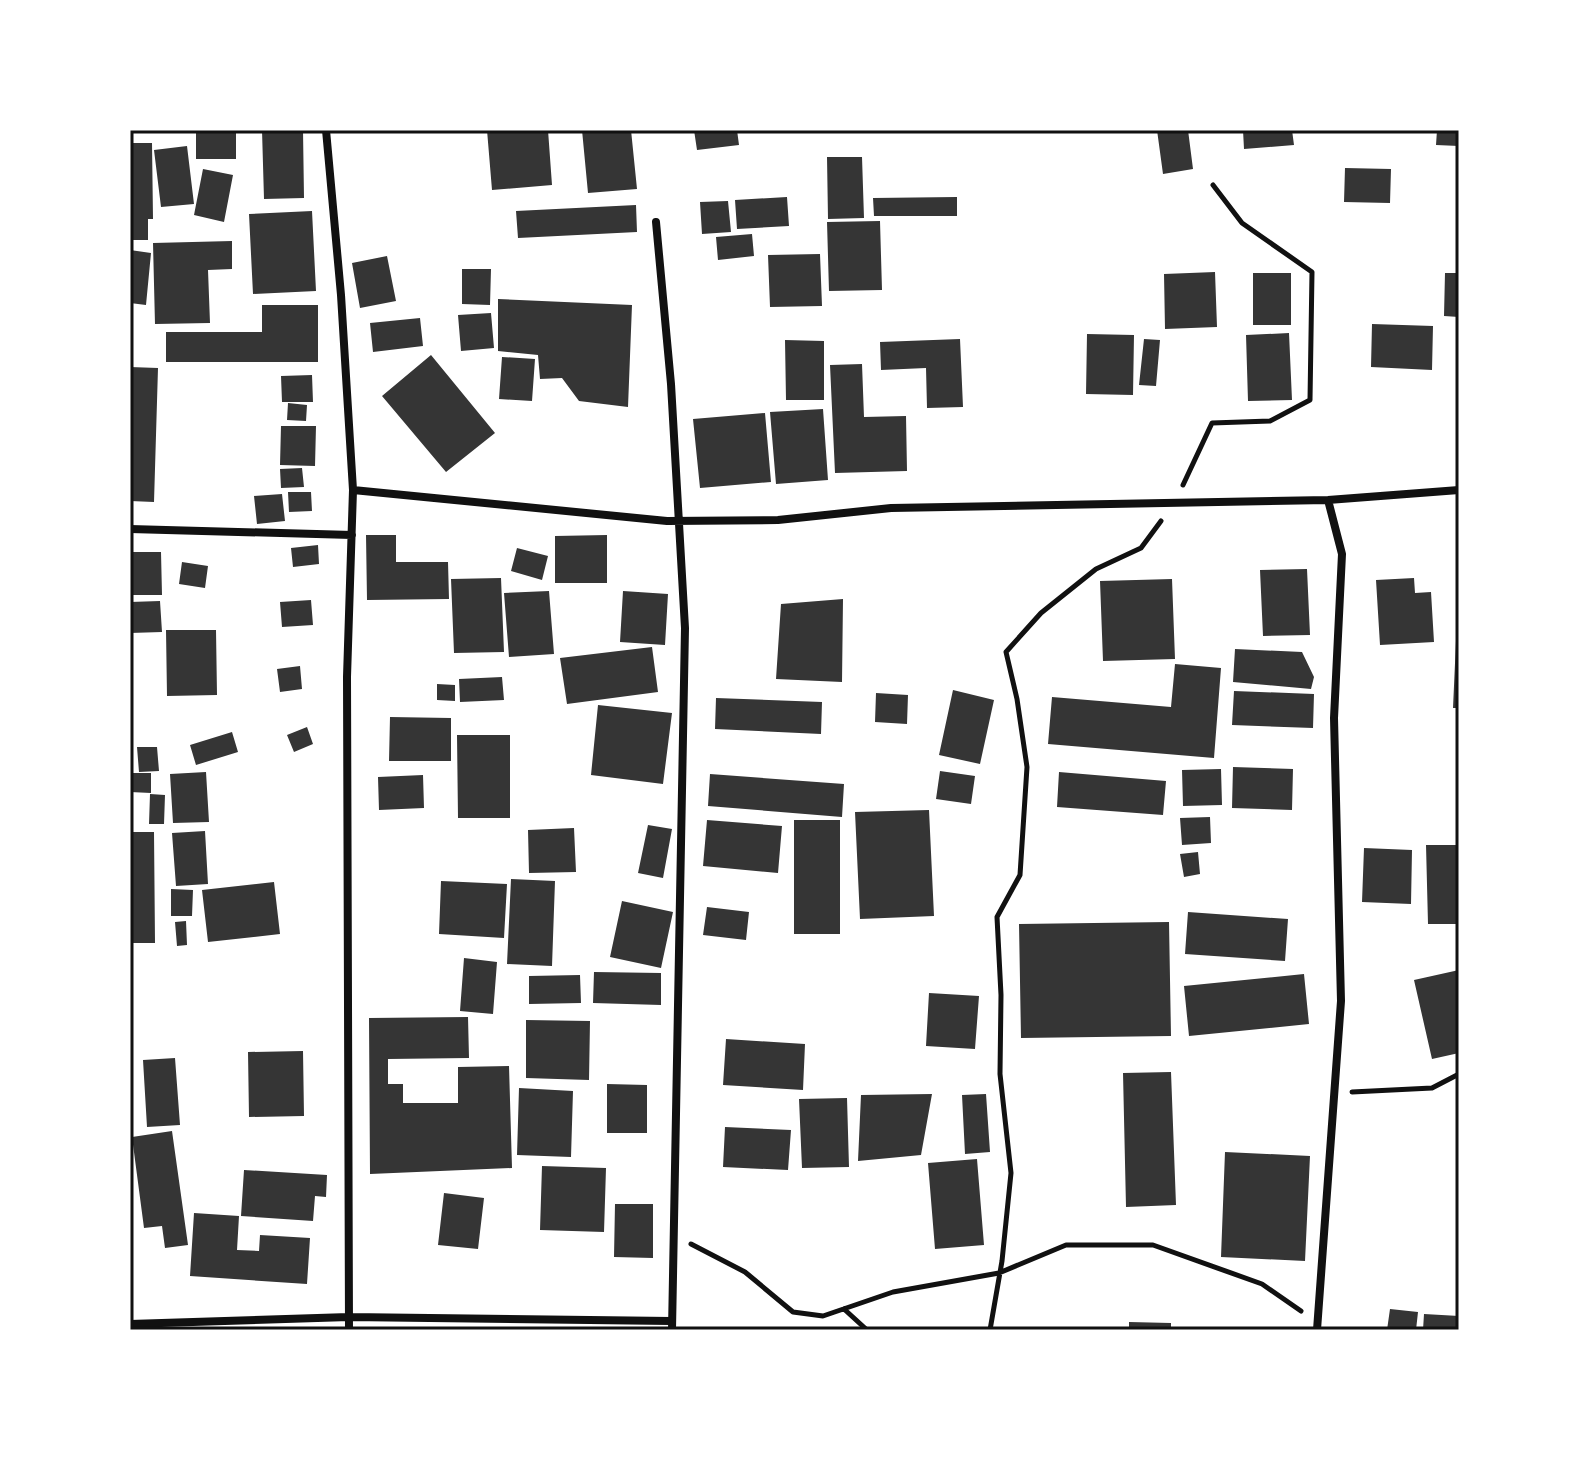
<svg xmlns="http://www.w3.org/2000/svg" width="1589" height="1460" viewBox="0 0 1589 1460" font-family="Karla,sans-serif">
  <rect width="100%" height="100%" fill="#fff"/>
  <path fill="#353535" d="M196 130H236V159H196Z
    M262 130H303L304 198 264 199Z
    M487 130H548L552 185 492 190Z
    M582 130H631L637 189 588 193Z
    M694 130H737L739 145 697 150Z
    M1157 130H1188L1193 169 1163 174Z
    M1243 130H1292L1294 145 1244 149Z
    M1437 130H1459V146L1436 145Z
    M130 143H152L153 219H148V240H130Z
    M187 146 194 204 161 207 154 150Z
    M827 157H862L864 218 828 219Z
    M1345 168 1391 169 1390 203 1344 202Z
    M203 169 233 175 224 222 194 215Z
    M787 197 789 226 737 229 735 200Z
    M957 197V216H874L873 198Z
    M728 201 731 232 702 234 700 202Z
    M636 205 637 232 518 238 516 211Z
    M312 211 316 291 253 294 249 214Z
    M880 221 882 290 829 291 827 222Z
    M752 234 754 256 718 260 716 237Z
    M232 241V269L208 270 210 323 155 324 153 243Z
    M130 250 151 253 146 305 130 303Z
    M820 254 822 306 770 307 768 255Z
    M387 256 396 301 360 308 352 263Z
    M462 269H491L490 305 462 304Z
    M1215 272 1217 327 1165 329 1164 274Z
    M1253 273H1291V325H1253Z
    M1445 273H1459V317L1444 316Z
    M498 299 632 305 628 407 579 401 562 378 540 379 538 355 498 351Z
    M262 305H318V362H166V332H262Z
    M491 313 494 348 461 351 458 315Z
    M420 318 423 346 373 352 370 323Z
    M1372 324 1433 326 1432 370 1371 367Z
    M1289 333 1292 400 1248 401 1246 335Z
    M1087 334 1134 335 1133 395 1086 394Z
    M960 339 963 407 927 408 926 368 881 370 880 342Z
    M1144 339 1160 340 1156 386 1139 385Z
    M785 340 824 341V400H786Z
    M431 355 495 433 446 472 382 396Z
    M502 357 535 359 532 401 499 399Z
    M862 364 864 417 906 416 907 471 835 473 830 365Z
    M130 367 158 368 154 502 130 501Z
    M312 375 313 402H282L281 376Z
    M288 403 307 405 306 421 287 420Z
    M823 409 828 480 776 484 770 412Z
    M765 413 771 482 700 488 693 419Z
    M281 426H316L315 466 280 465Z
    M302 468 304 487 281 488 280 469Z
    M288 492H311L312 511 289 512Z
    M282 494 285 521 257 524 254 496Z
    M366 535H396V562H448L449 599 367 600Z
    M607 535V583H555V536Z
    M318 545 319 564 293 567 291 548Z
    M517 548 548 556 542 580 511 571Z
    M130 552H161L162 595H131Z
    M182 562 208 566 205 588 179 584Z
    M1307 569 1310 635 1263 636 1260 570Z
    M501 578 504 652 454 653 451 579Z
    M1414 578 1415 593 1431 592 1434 642 1380 645 1376 580Z
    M1172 579 1175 659 1103 661 1100 581Z
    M549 591 554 654 509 657 504 593Z
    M623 591 668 594 665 645 620 642Z
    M843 599 842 682 776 679 781 604Z
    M311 600 313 625 282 627 280 602Z
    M160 601 162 632 130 633V602Z
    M166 630H216L217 695 167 696Z
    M1456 641H1459V708H1453Z
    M652 647 658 692 567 704 560 658Z
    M1235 649 1302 652 1314 677 1311 689 1233 682Z
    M1175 664 1221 668 1214 758 1048 744 1052 697 1171 707Z
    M300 666 302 689 280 692 277 669Z
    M502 677 504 700 460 702 459 679Z
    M437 684 455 685V701L437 700Z
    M953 690 994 700 980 764 939 755Z
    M1234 691 1314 694 1313 728 1232 725Z
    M876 693 908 695 907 724 875 722Z
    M716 698 822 702 821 734 715 729Z
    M598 705 672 713 663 784 591 775Z
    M390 717 451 718V761H389Z
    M307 727 313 744 294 752 287 735Z
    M232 732 238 752 196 765 190 745Z
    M457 735H510V818H458Z
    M137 747H157L159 771 139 772Z
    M1233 767 1293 769 1292 810 1232 808Z
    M1221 769 1222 805 1183 806 1182 770Z
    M940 771 975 776 971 804 936 799Z
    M206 772 209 822 173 823 170 774Z
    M1059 772 1166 781 1163 815 1057 807Z
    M130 773H151V793L130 792Z
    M710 774 844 784 842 817 708 806Z
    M423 775 424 808 379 810 378 777Z
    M150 794 165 795 164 824H149Z
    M929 810 934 916 860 919 855 812Z
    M1210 817 1211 843 1182 845 1180 818Z
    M707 820 782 826 778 873 703 866Z
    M794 820H840V934H794Z
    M648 825 672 829 663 878 638 873Z
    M574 828 576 872 529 873 528 830Z
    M205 831 208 884 176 886 172 833Z
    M130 832H154L155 943H130Z
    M1426 845H1459V924H1428Z
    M1364 848 1412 850 1411 904 1362 902Z
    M1198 852 1200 874 1184 877 1180 854Z
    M511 879 555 881 552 966 507 964Z
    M441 881 507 884 504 938 439 934Z
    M274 882 280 934 208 942 202 890Z
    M171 889 193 890 192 916H171Z
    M622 901 673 912 661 968 610 957Z
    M707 907 749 912 746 940 703 935Z
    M1188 912 1288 919 1285 961 1185 954Z
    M186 921 187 945 177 946 175 922Z
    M1169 922 1171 1036 1021 1038 1019 924Z
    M464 958 497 962 493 1014 460 1011Z
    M1459 970V1053L1432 1059 1414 980Z
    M594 972 661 973V1005L593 1003Z
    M1304 974 1309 1024 1189 1036 1184 986Z
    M580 975 581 1003 529 1004V976Z
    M929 993 979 996 975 1049 926 1046Z
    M468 1017 469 1058 388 1059V1084H403V1103H458V1067L509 1066 512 1168 370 1174 369 1018Z
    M526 1020 590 1021 589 1080 526 1078Z
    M726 1039 805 1044 803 1090 723 1085Z
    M303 1051 304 1116 249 1117 248 1052Z
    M175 1058 180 1125 147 1127 143 1060Z
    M1171 1072 1176 1205 1126 1207 1123 1073Z
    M607 1084 647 1085V1133H607Z
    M519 1088 573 1091 571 1157 517 1155Z
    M932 1094 921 1155 858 1161 861 1095Z
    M986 1094 990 1152 965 1154 962 1095Z
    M847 1098 849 1167 802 1168 799 1099Z
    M725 1127 791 1130 788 1170 723 1167Z
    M172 1131 188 1245 165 1248 162 1226 144 1228 132 1137Z
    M1225 1152 1310 1156 1305 1261 1221 1257Z
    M977 1159 984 1245 935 1249 928 1163Z
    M542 1166 606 1168 604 1232 540 1230Z
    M244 1170 327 1175 326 1197 315 1196 313 1221 241 1216Z
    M444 1193 484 1198 478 1249 438 1245Z
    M615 1204H653V1258L614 1257Z
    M194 1213 239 1216 237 1250 259 1251 260 1235 310 1238 307 1284 190 1276Z
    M1390 1309 1418 1312 1416 1330H1387Z
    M1424 1314 1459 1316V1330H1423Z
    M1129 1322 1171 1323V1330H1129Z"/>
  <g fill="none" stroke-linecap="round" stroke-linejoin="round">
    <path stroke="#111" stroke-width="5" d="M1183 485 1212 423 1270 421 1310 400 1312 272 1242 223 1213 185
      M1352 1092 1432 1088 1459 1074
      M691 1244 745 1272 793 1312 823 1316 893 1292 999 1273 1066 1245H1153L1262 1284 1301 1311
      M844 1309 867 1330
      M990 1330 1002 1261 1011 1173 1000 1074 1001 995 997 917 1020 875 1027 767 1017 699 1006 652 1041 613 1096 569 1141 548 1161 521"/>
    <path stroke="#111" stroke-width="8" d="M326 130 341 295 353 490 347 677 349 1330
      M656 222 671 384 685 628 672 1330
      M353 490 667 521 778 520 891 508 1328 500 1459 490
      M130 529 352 535
      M130 1324 349 1317 671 1321
      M1317 1330 1341 1001 1334 718 1342 554 1328 500"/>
  </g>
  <rect width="1589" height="1460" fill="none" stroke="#ffffff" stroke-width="264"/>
  <rect x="132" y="132" width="1325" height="1196" fill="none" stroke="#111" stroke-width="3"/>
</svg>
